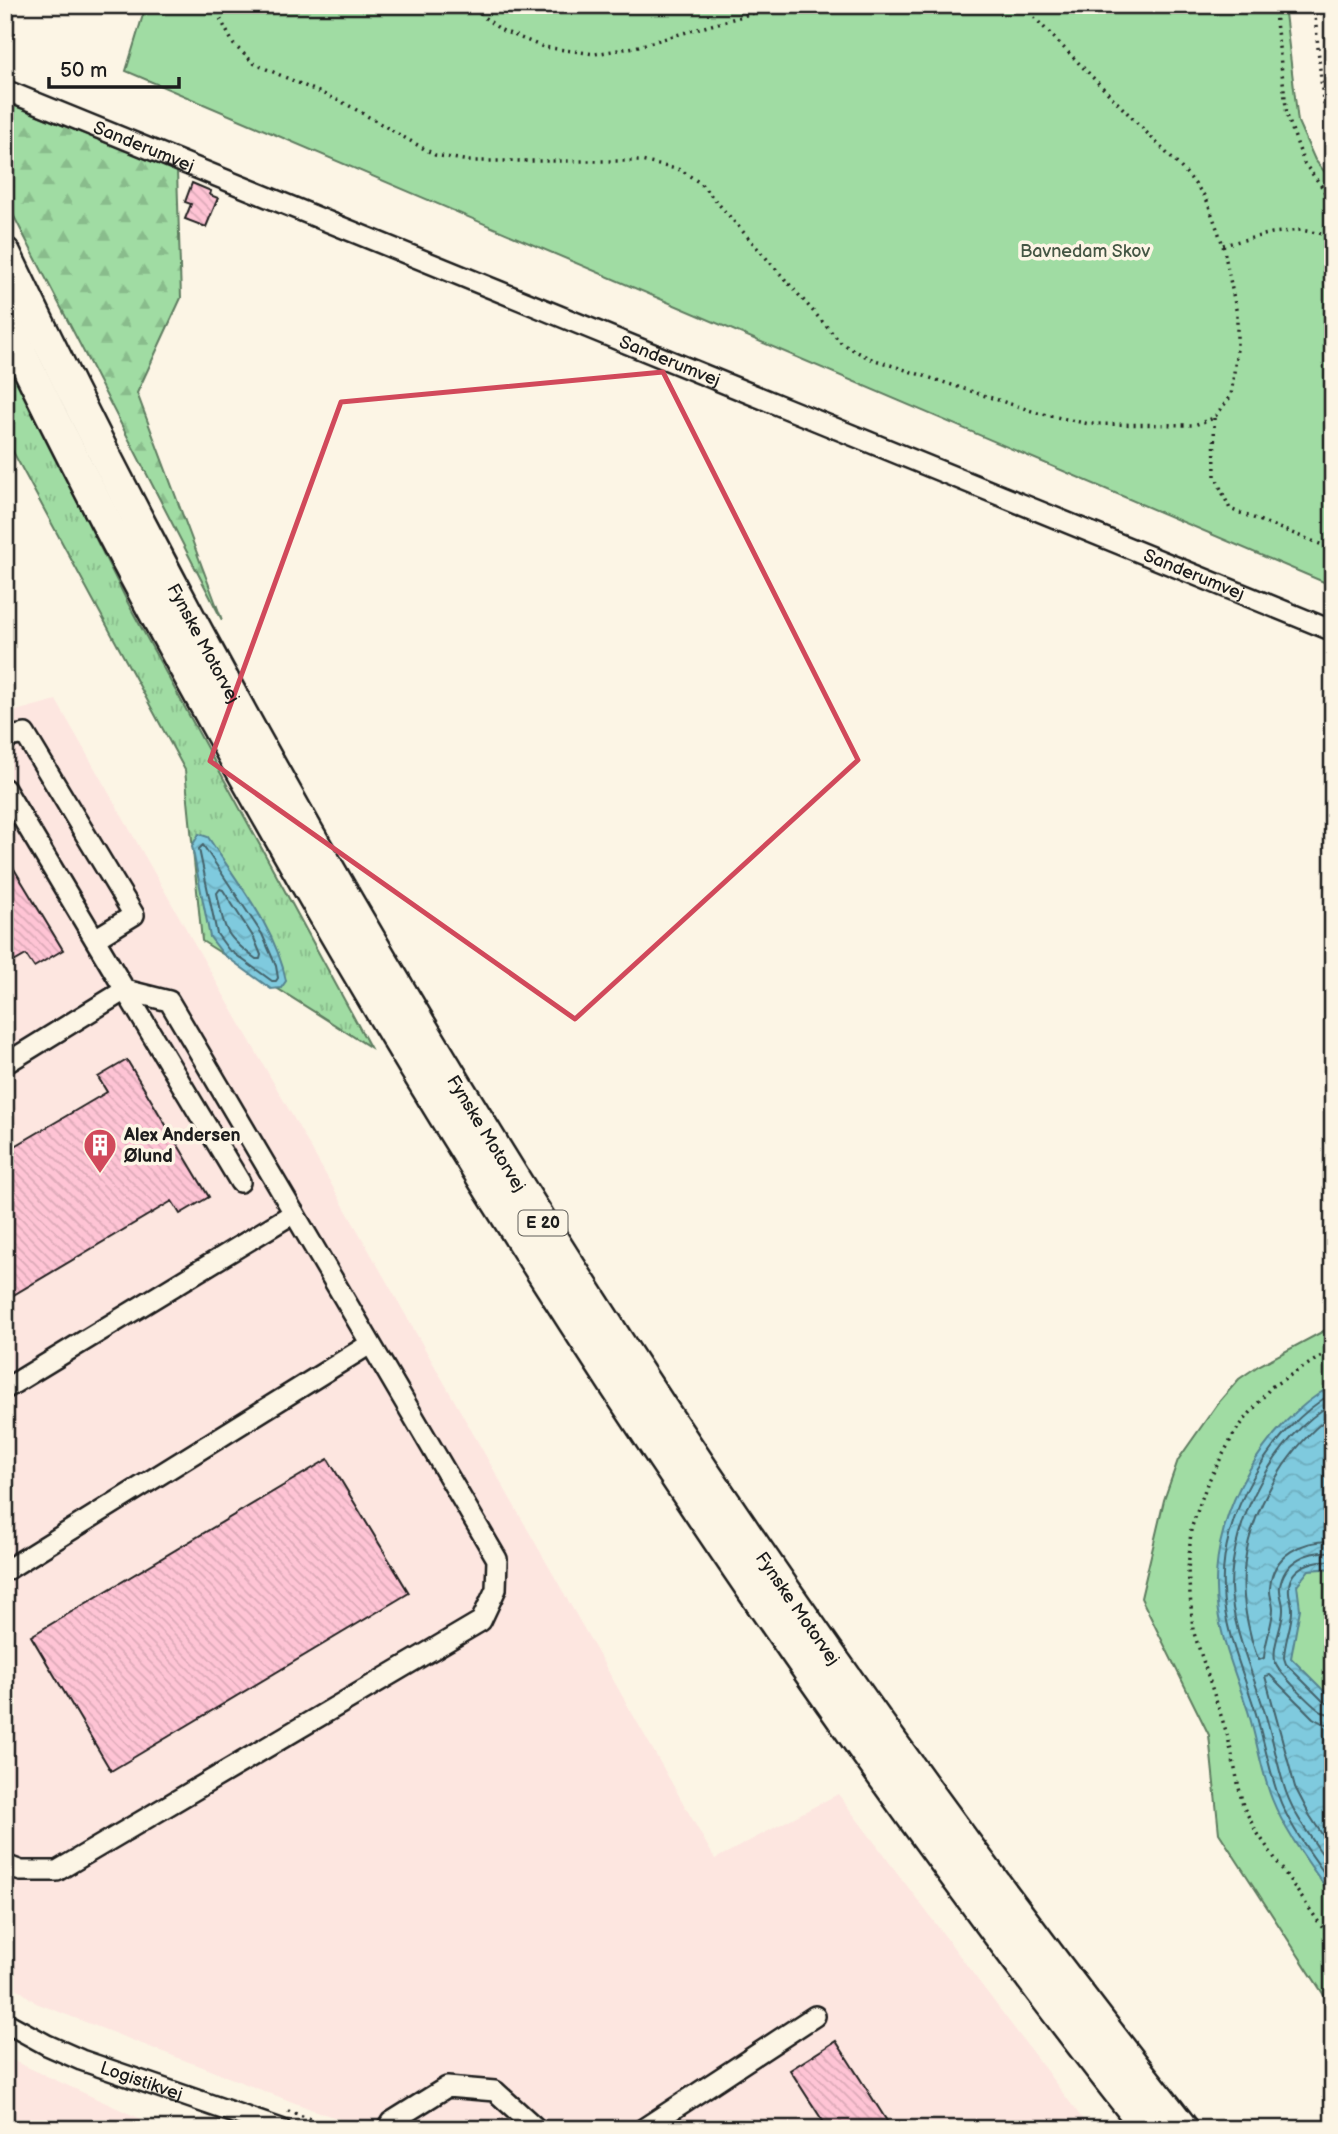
<svg xmlns="http://www.w3.org/2000/svg" width="1338" height="2134" viewBox="0 0 1338 2134" font-family="'Balsamiq Sans',sans-serif">
  <defs>
    <pattern id="grass-tufts" width="24" height="20" patternUnits="userSpaceOnUse" patternTransform="scale(1.75)"><rect width="24" height="20" fill="#a0dca3"/><path d="M3 7l-1-3M5 7V3M7 7l1-3M15 17l-1-3M17 17v-4M19 17l1-3" fill="none" stroke="#89bc8c"/></pattern>
    <pattern id="forest-firs" width="22" height="20" patternUnits="userSpaceOnUse" patternTransform="scale(1.75)"><rect width="22" height="20" fill="#a0dca3"/><path d="M5 1l3.5 6h-7zM16 11l3.5 6h-7z" fill="#89bc8c"/></pattern>
    <pattern id="water-waves" width="16" height="10" patternUnits="userSpaceOnUse" patternTransform="scale(1.75)"><rect width="16" height="10" fill="#7fcade"/><path d="M0 5q4-4 8 0t8 0" fill="none" stroke="#6dadbe"/></pattern>
    <pattern id="building-back-hatch" width="6" height="6" patternUnits="userSpaceOnUse" patternTransform="scale(1.75)"><rect width="6" height="6" fill="#ffc4d5"/><path d="M-1 5l2 2M0 0l6 6M5-1l2 2" fill="none" stroke="#daa8b6"/></pattern>
  </defs>
  <rect width="100%" height="100%" fill="#fcf5e5"/>
  <filter id="ink" filterUnits="userSpaceOnUse"><feTurbulence type="fractalNoise" baseFrequency=".0143" numOctaves="2"/><feDisplacementMap in="SourceGraphic" scale="14" xChannelSelector="R" yChannelSelector="G"/><feConvolveMatrix kernelMatrix="1 2 1 2 8 2 1 2 1" color-interpolation-filters="sRGB"/></filter>
  <g filter="url(#ink)">
    <path fill="#fde6e0" d="M56 700 715 1859 838 1794 1090 2129H371L321 2113 36 2003 5 1979V714Z
      M5 2057 163 2129H5Z"/>
    <path fill="url(#grass-tufts)" stroke="#5e7c60" stroke-width="2" d="M5 357 129 605 370 1047 202 941 185 770 5 437Z"/>
    <path fill="url(#forest-firs)" stroke="#5e7c60" stroke-width="2" d="M5 102 177 171 181 298 137 393 222 620 5 199Z"/>
    <path fill="#a0dca3" stroke="#5e7c60" stroke-width="2" d="M146 5H1284L1298 122 1315 160 1333 182V586L126 71Z
      M1333 1326V2009L1219 1833 1209 1735 1141 1598 1164 1500 1178 1460 1218 1403 1239 1379 1258 1366Z"/>
    <path fill="url(#water-waves)" stroke="#578490" stroke-width="2" d="M199 834 208 837C237 882 276 928 286 981L281 988 271 989 223 954 210 937 192 846Z
      M1333 1385V1568L1309 1570 1297 1585 1300 1609 1291 1658 1333 1700V1898C1312 1867 1286 1834 1272 1799 1261 1771 1257 1740 1248 1711 1235 1672 1216 1630 1216 1588 1214 1510 1265 1423 1333 1385Z"/>
    <g fill="none" stroke-linecap="round" stroke-linejoin="round">
      <path stroke="#44626a" stroke-width="2" d="M203 845 262 934 276 966 278 978 276 981H272L228 949 217 934 199 849Z
        M220 889 223 890 254 938 261 955 260 959H256C224 935 225 931 217 893Z
        M1333 1393C1271 1428 1219 1517 1223 1589 1224 1630 1242 1669 1254 1707 1263 1736 1268 1766 1278 1795 1289 1827 1314 1857 1333 1886
        M1333 1403C1275 1436 1231 1521 1231 1587 1232 1629 1252 1670 1264 1710 1273 1737 1277 1766 1286 1792 1296 1820 1317 1845 1333 1870
        M1333 1415C1313 1427 1297 1447 1284 1465 1251 1515 1235 1565 1248 1624 1251 1637 1253 1649 1259 1660L1264 1658C1265 1642 1272 1626 1273 1610 1273 1602 1269 1595 1270 1588 1272 1554 1303 1540 1333 1541
        M1333 1552C1309 1550 1284 1560 1280 1587 1279 1594 1283 1600 1283 1608 1284 1625 1272 1643 1275 1661 1277 1671 1313 1707 1322 1712 1327 1714 1328 1714 1333 1714
        M1333 1561C1313 1559 1287 1567 1289 1592 1289 1597 1292 1603 1292 1608 1293 1624 1284 1641 1284 1658L1286 1664 1324 1702 1333 1705
        M1333 1725 1322 1723 1313 1718 1270 1675 1265 1676 1295 1787 1310 1816 1333 1851"/>
    </g>
    <path fill="url(#building-back-hatch)" stroke="#1c1c1c" stroke-width="2" d="M192 183 211 191 210 195 218 198 206 227 185 219 191 204 185 202Z
      M5 854 63 950 34 967 26 955 5 967Z
      M127 1060 209 1197 180 1214 172 1201 5 1300V1152L107 1092 98 1077Z
      M328 1459 409 1593 111 1771 31 1636Z
      M836 2041 892 2129H828L790 2070Z"/>
    <g fill="none" stroke-linecap="round" stroke-linejoin="round">
      <defs>
        <g id="minor">
          <path id="s1" d="M5 90 1333 631"/>
          <path d="M5 738 25 734 134 915 95 939"/>
          <path d="M5 789 125 990 169 1001 294 1213 5 1389"/>
          <path d="M5 1064 125 990 240 1182"/>
          <path d="M5 1571 370 1344"/>
          <path d="M5 1865 21 1871H57L481 1621 496 1589 497 1559 294 1213"/>
          <path id="s2" d="M5 2022 47 2045 81 2060 281 2129"/>
          <path d="M387 2129 391 2122 447 2087 495 2091 537 2129"/>
          <path d="M643 2129 815 2016"/>
        </g>
        <g id="highway">
          <path id="s3" d="M5 253C323 918 727 1550 1183 2129"/>
          <path d="M5 320C96 511 199 697 304 880 444 1124 594 1359 753 1591 879 1774 1009 1954 1148 2129"/>
        </g>
      </defs>
      <use href="#minor" stroke="#1c1c1c" stroke-width="24"/>
      <use href="#highway" stroke="#1c1c1c" stroke-width="35"/>
      <path stroke="#1c1c1c" stroke-width="3.5" stroke-dasharray="2 5" stroke-linecap="butt" d="M218 5 220 18 234 45 255 64 346 104 435 155 469 161H641L681 170 700 183 842 344 869 358 1038 413 1089 424 1194 425 1214 418 1231 396 1237 349V314L1223 245 1206 198 1188 175 1025 8 1019 5
        M468 5 501 30 543 47 595 54 635 47 781 5
        M921 5 925 12
        M1274 5 1287 115 1304 163 1323 188 1330 204 1328 235
        M1314 5 1323 101 1333 120
        M1223 245 1272 233 1301 230 1333 236
        M1214 418 1215 476 1230 509 1333 549
        M1333 1349 1271 1387 1235 1432 1207 1484 1191 1529 1188 1571 1193 1630 1228 1737 1243 1806 1256 1831 1333 1943
        M288 2111 339 2129"/>
      <use href="#minor" stroke="#fcf5e5" stroke-width="19"/>
      <use href="#highway" stroke="#fcf5e5" stroke-width="30"/>
    </g>
  </g>
  <path fill="none" stroke="#d1495b" stroke-width="5" stroke-linejoin="round" d="M663 372 858 760 575 1019 210 761 341 402Z"/>
  <defs>
    <symbol id="building-pin" viewBox="-11 -11 22 30"><path d="M0 17L-7.5 6A9.5 9.5 0 1 1 7.5 6Z" fill="#d1495b" stroke="#fcf5e5"/><path d="M-4-6H4V6H1V3H-1V6H-4ZM-2.5-4.3h1.7v1.8h-1.7ZM.8-4.3h1.7v1.8H.8ZM-2.5-1h1.7V.8h-1.7ZM.8-1h1.7V.8H.8Z" fill="#fff"/></symbol>
  </defs>
  <g fill-rule="evenodd">
    <use href="#building-pin" x="81" y="1126" width="38" height="52"/>
  </g>
  <g text-anchor="middle" dominant-baseline="central" stroke-width="7" stroke-linejoin="round" paint-order="stroke">
    <rect fill="#fcf5e5" stroke="#5f5d58" stroke-width="2" x="518.5" y="1210.5" width="49" height="25" rx="5"/>
    <g font-size="16" font-weight="bold" fill="#1c1c1c">
      <text x="543" y="1223">E 20</text>
    </g>
    <g font-size="18" fill="#1c1c1c" stroke="#fcf5e5">
      <text stroke="none"><textPath href="#s1" startOffset="150">Sanderumvej</textPath></text>
      <text stroke="none"><textPath href="#s1" startOffset="718">Sanderumvej</textPath></text>
      <text stroke="none"><textPath href="#s1" startOffset="1284">Sanderumvej</textPath></text>
      <text stroke="none"><textPath href="#s3" startOffset="438">Fynske Motorvej</textPath></text>
      <text stroke="none"><textPath href="#s3" startOffset="1004">Fynske Motorvej</textPath></text>
      <text stroke="none"><textPath href="#s3" startOffset="1572">Fynske Motorvej</textPath></text>
      <text stroke="none"><textPath href="#s2" startOffset="149">Logistikvej</textPath></text>
    </g>
    <g font-size="18" fill="#445644" stroke="#fcf5e5">
      <text x="1085" y="251">Bavnedam Skov</text>
    </g>
    <g font-size="18" font-weight="bold" fill="#1c1c1c" stroke="#fcf5e5" text-anchor="start">
      <text x="124" y="1135">Alex Andersen<tspan x="124" dy="21">Ølund</tspan></text>
    </g>
  </g>
  <rect width="1338" height="2134" fill="none" stroke="#fcf5e5" stroke-width="28"/>
  <rect x="14" y="14" width="1310" height="2106" fill="none" stroke="#1c1c1c" stroke-width="2.5" filter="url(#ink)"/>
  <path d="M49 77v10h130v-10" fill="none" stroke="#1c1c1c" stroke-width="3.5"/>
  <text x="60" y="77" font-size="21" fill="#1c1c1c" stroke="#fcf5e5" stroke-width="5" paint-order="stroke">50 m</text>
</svg>
